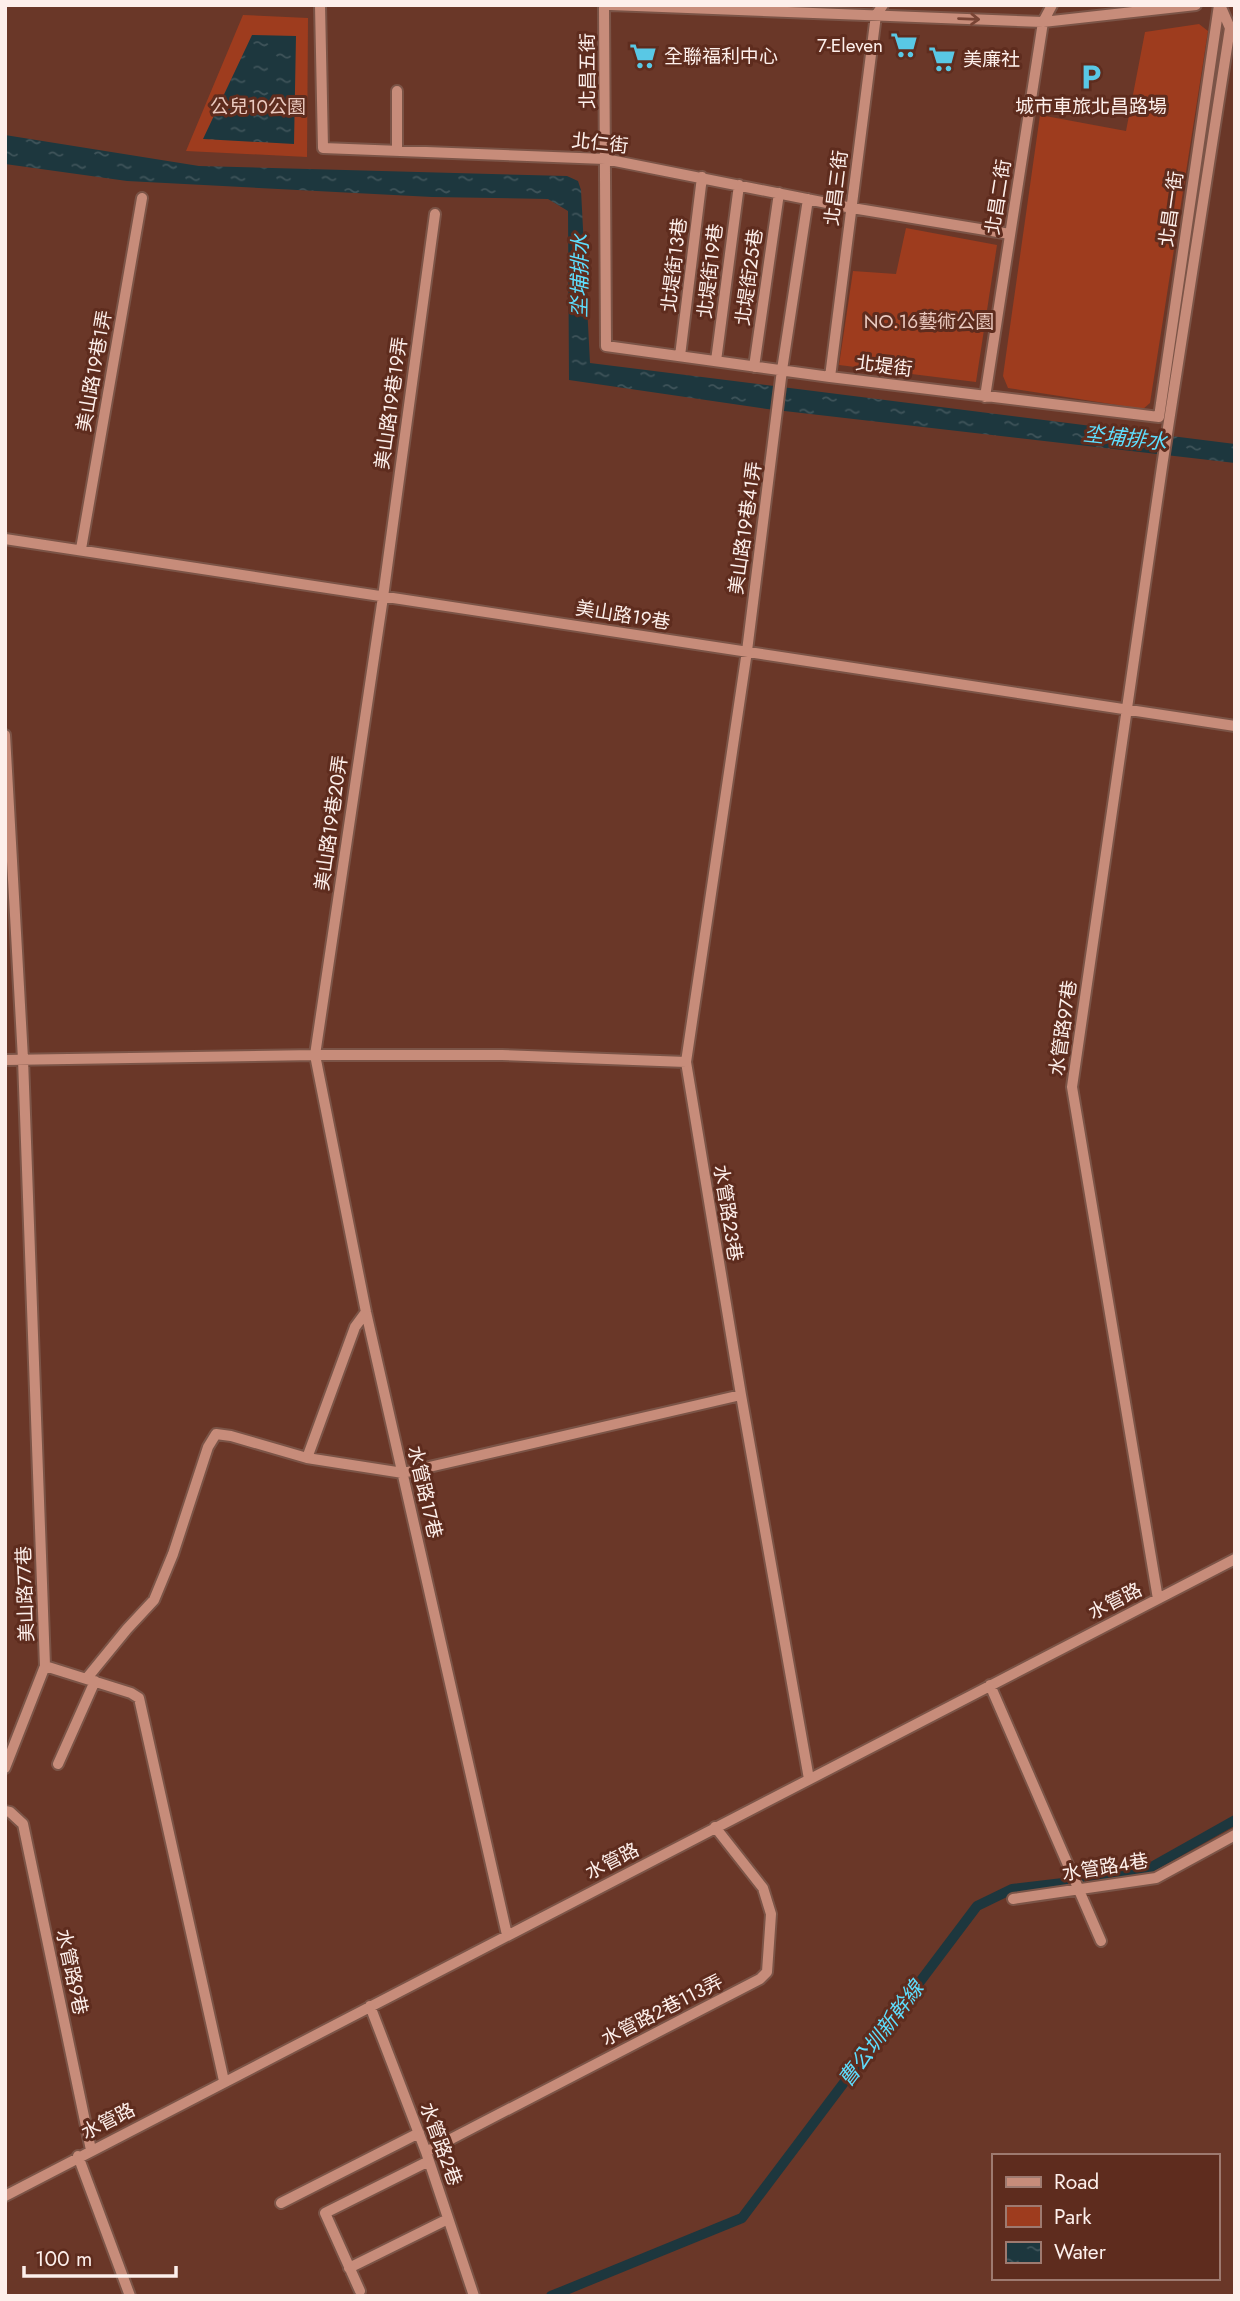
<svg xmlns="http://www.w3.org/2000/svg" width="1240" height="2301" viewBox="0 0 1240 2301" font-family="Jost,'Noto Sans TC',sans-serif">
  <defs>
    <pattern id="water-ripples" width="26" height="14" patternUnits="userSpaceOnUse" patternTransform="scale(1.75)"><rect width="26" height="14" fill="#1d373e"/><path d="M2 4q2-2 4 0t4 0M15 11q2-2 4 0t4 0" fill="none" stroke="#3f545a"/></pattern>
  </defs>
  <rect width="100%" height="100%" fill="#6a3728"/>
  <path fill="#9e3c1e" d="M243 15 308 18 307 157 186 151Z
    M1199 24 1208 31 1150 403 1143 409 1008 388 1003 376 1040 115 1126 131 1145 32Z
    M906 228 997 245 976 382 839 365 853 271 896 274Z"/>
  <path fill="url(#water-ripples)" d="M252 35 296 36 294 144 203 139Z
    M5 135 199 166 567 176 578 181 581 190 590 363 1235 444V463L767 409 569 380 568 211 548 199 432 197 127 181 5 164Z"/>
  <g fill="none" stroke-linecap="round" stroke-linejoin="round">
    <path stroke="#1d373e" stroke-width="10" d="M551 2296 742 2218 977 1906 1012 1889 1139 1874 1235 1820"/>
    <defs>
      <path id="street" d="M320 5 323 148 605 159 852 208 1010 234
        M604 5 606 346 830 377 1159 417 1219 5
        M611 5 1043 22 1196 5
        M397 91V151
        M808 199 782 370 747 651 686 1062 741 1395 809 1779
        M435 214 383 597 315 1055 366 1312 507 1935
        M680 356 702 177
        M716 361 739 185
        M754 367 779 193
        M830 377 876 15 883 5
        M985 397 1043 22 1052 5
        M5 539 1235 726
        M81 549 142 198
        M5 735 23 1059 45 1666 131 1693 139 1698 224 2081
        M5 1060 315 1055H502L686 1062
        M307 1458 355 1327 366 1312
        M1158 1599 1072 1087 1163 460 1230 28 1220 5
        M87 1678 127 1629 154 1600 173 1554 208 1447 216 1434 231 1436 307 1458 403 1473 741 1395
        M990 1685 1101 1941
        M58 1764 95 1681
        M5 1768 45 1666
        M5 1811 10 1812 23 1824 91 2150
        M1013 1899 1156 1878 1235 1835
        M370 2006 426 2152 474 2296
        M426 2152 760 1979 767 1972 771 1914 763 1888 715 1827
        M78 2156 130 2296
        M5 2196 1235 1559
        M281 2203 419 2133
        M349 2268 448 2219
        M360 2291 325 2213 429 2161"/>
    </defs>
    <use href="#street" stroke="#7b5447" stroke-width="14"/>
    <use href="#street" stroke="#c78c7a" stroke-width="10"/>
  </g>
  <defs><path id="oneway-shaft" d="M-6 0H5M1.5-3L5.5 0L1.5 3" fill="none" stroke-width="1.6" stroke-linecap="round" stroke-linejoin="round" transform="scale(1.75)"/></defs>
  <use stroke="#784435" href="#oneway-shaft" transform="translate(969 19) rotate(2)"/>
  <defs>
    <symbol id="supermarket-bare" viewBox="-9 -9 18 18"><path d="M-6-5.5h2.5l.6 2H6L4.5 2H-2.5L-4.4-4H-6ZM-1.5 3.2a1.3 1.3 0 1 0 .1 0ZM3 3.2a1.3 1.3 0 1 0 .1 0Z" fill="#59c8e5" stroke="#5e2c1e" stroke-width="2.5" paint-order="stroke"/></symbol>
    <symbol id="parking-bare" viewBox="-9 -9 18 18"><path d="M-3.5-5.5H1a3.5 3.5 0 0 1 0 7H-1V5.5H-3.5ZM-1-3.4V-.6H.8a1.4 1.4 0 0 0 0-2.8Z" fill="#59c8e5" stroke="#5e2c1e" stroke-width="2.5" paint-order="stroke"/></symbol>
  </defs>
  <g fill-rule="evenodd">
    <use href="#supermarket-bare" x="885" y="26" width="38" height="38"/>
    <use href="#supermarket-bare" x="624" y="37" width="38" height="38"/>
    <use href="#supermarket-bare" x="923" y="40" width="38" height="38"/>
    <use href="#parking-bare" x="1072" y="58" width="38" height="38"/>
  </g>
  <g text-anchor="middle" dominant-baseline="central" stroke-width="6" stroke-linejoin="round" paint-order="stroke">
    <g font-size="19" fill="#fdefeb" stroke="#5e2c1e" text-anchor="start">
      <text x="883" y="45" text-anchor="end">7-Eleven</text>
      <text x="664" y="56">全聯福利中心</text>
      <text x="963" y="59">美廉社</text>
      <text x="1091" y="106" text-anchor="middle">城市車旅北昌路場</text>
    </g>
    <g font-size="19" fill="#fdefeb" stroke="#5e2c1e">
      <text transform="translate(587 71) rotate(-90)">北昌五街</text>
      <text transform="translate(600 143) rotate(6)">北仁街</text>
      <text transform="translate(836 188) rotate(-83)">北昌三街</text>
      <text transform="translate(998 197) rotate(-81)">北昌二街</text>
      <text transform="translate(1171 209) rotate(-82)">北昌一街</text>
      <text transform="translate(674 265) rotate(-83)">北堤街13巷</text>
      <text transform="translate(710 271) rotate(-83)">北堤街19巷</text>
      <text transform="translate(749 277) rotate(-82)">北堤街25巷</text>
      <text transform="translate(884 366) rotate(7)">北堤街</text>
      <text transform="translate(94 371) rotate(-80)">美山路19巷1弄</text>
      <text transform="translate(391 403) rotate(-82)">美山路19巷19弄</text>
      <text transform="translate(745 528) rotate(-82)">美山路19巷41弄</text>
      <text transform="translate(623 615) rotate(9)">美山路19巷</text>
      <text transform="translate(331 823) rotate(-82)">美山路19巷20弄</text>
      <text transform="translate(1063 1028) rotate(-82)">水管路97巷</text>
      <text transform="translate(728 1213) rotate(81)">水管路23巷</text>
      <text transform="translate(425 1492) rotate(77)">水管路17巷</text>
      <text transform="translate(25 1594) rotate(-92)">美山路77巷</text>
      <text transform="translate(1115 1601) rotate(-27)">水管路</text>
      <text transform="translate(612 1861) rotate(-27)">水管路</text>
      <text transform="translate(1105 1867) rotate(-9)">水管路4巷</text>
      <text transform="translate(72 1972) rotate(78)">水管路9巷</text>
      <text transform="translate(662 2010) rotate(-27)">水管路2巷113弄</text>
      <text transform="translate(108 2121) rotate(-27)">水管路</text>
      <text transform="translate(441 2144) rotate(70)">水管路2巷</text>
    </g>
    <g font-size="19" fill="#eac9bf" stroke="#5e2c1e">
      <text x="258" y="106">公兒10公園</text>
      <text x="929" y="321">NO.16藝術公園</text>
    </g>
    <g font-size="21" font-style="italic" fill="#5eddfd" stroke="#5e2c1e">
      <text transform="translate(580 276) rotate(-89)">坔埔排水</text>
      <text transform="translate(1125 438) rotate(6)">坔埔排水</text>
      <text transform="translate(881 2034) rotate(-53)">曹公圳新幹線</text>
    </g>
  </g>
  <rect width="1240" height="2301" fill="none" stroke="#fdefeb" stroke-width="14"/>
  <rect x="992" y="2154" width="228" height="126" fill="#5e2c1e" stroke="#9e7a70" stroke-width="2"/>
  <rect x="1006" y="2177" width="35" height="10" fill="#c78c7a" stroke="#9e7a70" stroke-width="2"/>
  <text x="1054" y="2189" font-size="21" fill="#fdefeb">Road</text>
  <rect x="1006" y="2206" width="35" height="21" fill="#9e3c1e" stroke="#9e7a70" stroke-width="2"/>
  <text x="1054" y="2224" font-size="21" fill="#fdefeb">Park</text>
  <rect x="1006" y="2242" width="35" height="21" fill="url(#water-ripples)" stroke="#9e7a70" stroke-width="2"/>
  <text x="1054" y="2259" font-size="21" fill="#fdefeb">Water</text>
  <path d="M24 2266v10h152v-10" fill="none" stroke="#fdefeb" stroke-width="3.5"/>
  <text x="35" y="2266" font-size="21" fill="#fdefeb" stroke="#5e2c1e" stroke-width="5" paint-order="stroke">100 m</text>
</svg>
